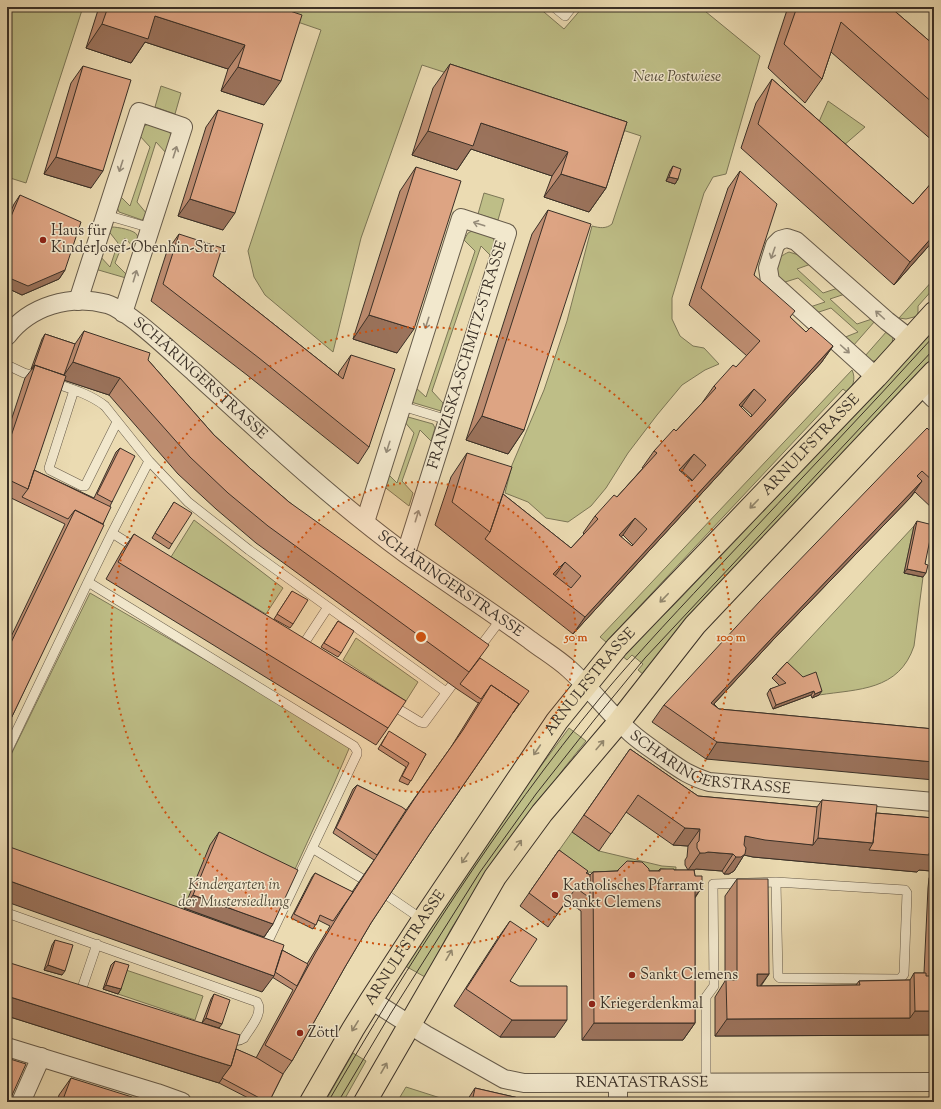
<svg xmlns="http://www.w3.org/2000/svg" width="941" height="1109" viewBox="0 0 941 1109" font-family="'Sorts Mill Goudy',serif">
  <rect width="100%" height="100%" fill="#ebdbb2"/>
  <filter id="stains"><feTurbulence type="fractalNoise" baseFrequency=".005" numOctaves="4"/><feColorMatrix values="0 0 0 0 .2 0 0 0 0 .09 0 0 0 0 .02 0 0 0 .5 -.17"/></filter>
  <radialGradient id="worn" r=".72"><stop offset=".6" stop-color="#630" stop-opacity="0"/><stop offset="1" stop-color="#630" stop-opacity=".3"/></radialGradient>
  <path fill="#bebe87" stroke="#7c7757" d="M7 7H83L26 183 7 177Z
    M254 7H538L564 29 583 7H700L760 56 726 174 713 177 704 193 672 298V319L680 336 693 346 704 348 719 364 705 370 682 385 657 415 628 453 606 488 591 506 568 522 546 518 528 502 505 493 512 465 544 390 567 321 592 226C600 228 606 229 612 224L641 136 422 65 361 238 333 352 265 295 254 277 248 251 321 30Z
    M161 86 181 93 175 114 155 107Z
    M828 101 865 127 843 146 818 124Z
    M152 123 170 132 171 137 167 154 156 142 137 202 147 214 142 220 119 212 116 205 119 195 130 206 150 147 139 135C142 127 144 125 152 123Z
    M484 193 504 199 498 220 478 214Z
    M112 227C117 227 135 230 137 235 139 239 137 245 135 249L125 238 115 263 127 275 126 278 95 269 99 255 110 267 118 243 107 229Z
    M474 230 493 238 495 243 492 257 481 246 432 391 443 403 441 411 411 402 415 387 426 397 475 251 464 240 468 233Z
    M789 252 802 256 811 264 797 269 823 293 838 288 845 294 830 299 857 324 872 319 875 321 853 346 843 338 858 332 831 308 816 313 810 307 825 302 798 278 782 283 777 279C775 265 775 258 789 252Z
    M934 279V288L918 306V316L906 319 899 318Z
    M934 328V357L644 675 638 670 643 664 632 655 627 660 621 655 672 607 740 536Z
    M887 331 893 337 892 344 877 361H870L865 356Z
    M852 370C856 378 853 387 848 393L843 389 606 642 600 637Z
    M408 417 433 424 435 428 431 441 420 430 402 481 413 493 409 506 382 485 387 473 397 483 414 433 404 421Z
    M194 520 283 588 266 614 171 557Z
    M914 526 904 573 923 577 914 646C899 691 858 689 819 695L813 677 800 681 784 666Z
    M90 593 351 744 333 786 264 937 7 849V763Z
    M356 638 418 682 406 701 343 660Z
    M569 728 586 741 565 767 486 874 451 929 425 977 400 963 493 831Z
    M572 832 599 851 662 866 676 867 675 881 631 873 578 872 555 856Z
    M126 970 203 996 195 1020 118 994Z
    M353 1053 366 1061 343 1102H325Z
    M406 1087 453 1102H397Z"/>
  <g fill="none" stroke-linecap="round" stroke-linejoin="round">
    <defs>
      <path id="service" d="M554 7 565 16 572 7
        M106 215 151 228
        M7 365 24 373 39 377
        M51 382C69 388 90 394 105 406L149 461
        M74 390 49 468 50 470 82 486H85L117 422
        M402 406 448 420
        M139 550 112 533 149 461 188 502 249 550 446 692
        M88 582 112 533
        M301 648 328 607
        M477 651 501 619
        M390 704 420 722 424 723 452 685
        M7 751 88 582 354 746 357 751V754L269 939 265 944 261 945
        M312 848 361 878
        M388 896 423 920
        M7 913 257 1002C264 1013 250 1028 244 1038 238 1042 234 1041 227 1039
        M80 994 97 944
        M706 1083V997L714 986 713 884 776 882 905 890 907 893 904 974 901 978 899 979 780 978 778 976 776 882"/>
      <g id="minor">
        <path d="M78 301 139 112 183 127 123 313"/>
        <path id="s1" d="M7 336C30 306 70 294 107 304 130 311 174 355 194 372 263 435 331 499 406 554 447 583 489 610 530 640 543 650 557 658 569 669 591 689 609 713 631 733 641 742 652 749 663 757 680 769 689 776 709 782L934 802"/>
        <path d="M876 377 770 281 768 268 775 245 780 240 787 238 796 241 887 321 910 339"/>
        <path d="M921 386 934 399"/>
        <path d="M365 522 461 218 507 233 406 553"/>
        <path id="s2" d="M371 1000 426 1035 504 1079 524 1083 934 1082"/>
        <path d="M7 1047 157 1093 182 1102"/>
        <path d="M618 1083V1102"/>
        <path d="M21 1102 41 1057"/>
      </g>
      <g id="primary">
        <path id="s3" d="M311 1102 353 1029 371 1000 423 920 557 721 617 647 876 377 934 313"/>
        <path d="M365 1102 495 877 542 813 619 722 695 625 934 372"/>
      </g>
    </defs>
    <use href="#service" stroke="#665b4a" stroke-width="10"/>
    <use href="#minor" stroke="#665b4a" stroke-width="20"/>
    <use href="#primary" stroke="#3a3027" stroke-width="24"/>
    <use href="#service" stroke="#f2e8cd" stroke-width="9"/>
    <use href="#minor" stroke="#f2e8cd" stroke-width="18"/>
    <use href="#primary" stroke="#ebdbb2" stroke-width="22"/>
    <path stroke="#3a3027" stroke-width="1" d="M328 1102C410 961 497 824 600 698 640 650 683 605 726 559 795 485 866 411 934 336
      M338 1102 391 1013 480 872 536 794 595 719 645 658 934 349"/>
  </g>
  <path fill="#be8d71" stroke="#3a3027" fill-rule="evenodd" d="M99 7H278L264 105 221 91 228 69 145 42 131 63 86 48Z
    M788 7H890L934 45V142L831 52 822 79 805 103 768 68Z
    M450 64 627 122 606 188 589 212 544 197 552 176 471 149 457 170 412 155 433 88Z
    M83 66 91 188 44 174 71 83Z
    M772 79 913 204 934 180V240L894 285 741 148 756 103Z
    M218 110 223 230 178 216 206 127Z
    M673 166 678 179 675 184 666 181 670 171Z
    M416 167 397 353 353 339 400 191Z
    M740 171 754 275 790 318 806 332 833 346 821 363 573 634 435 525 451 477 467 453 503 494 571 548 584 534 583 533 595 516 617 497 643 468H642L654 451 676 431 702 403 714 386 736 367 747 356 689 305 728 188ZM742 406 752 415 751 417 741 407ZM682 471 692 480V481L681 472ZM623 535 633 545 632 546 621 537Z
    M20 195 65 270 59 279 22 295 7 288V220L14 204Z
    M548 210 524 430 508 454 466 440 532 234Z
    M179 234 213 276 338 375 339 372 351 355 369 447 358 464 247 375 151 301 167 251Z
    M84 331 148 360 214 435 251 469 289 502 480 658 511 716 429 835 371 923 345 967 292 1061 283 1074 269 1102H256L219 1083 7 1016 202 1023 211 999 214 994 219 1028 236 1049 256 1058 293 990 272 977 262 992 282 950 307 964 330 926 318 920 313 929 291 918 312 877 315 873 352 892 374 860 333 833 353 789 357 785 406 810 451 747 479 702 478 703 457 689 256 543 216 509 178 474 109 395 64 380 34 470 94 498 116 452 120 448 112 502 110 506 103 524 7 727V645L65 524 7 496V433L25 378 32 369H31L42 339 45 334 75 344Z
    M934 435V510L915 492 910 498 773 640 714 704 719 709 934 729 706 759 652 722 664 705Z
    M174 502 172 544 169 549 152 538Z
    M917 521 925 564 923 577 904 573 914 526Z
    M134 534 388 728 376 745 106 579 122 551Z
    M292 591 293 624 290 628 274 619Z
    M338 621 341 653 338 657 321 647Z
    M787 662 819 695 812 698 811 695 773 709 767 694 770 689 780 686 772 678 776 674Z
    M386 736 426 754 408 785 399 781 406 767 378 749Z
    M630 749 698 796 817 807 822 800 876 813 934 818V1035L715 1036V997L725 981V896L737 879 769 974 761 986 856 985 859 981 910 980 914 973H924L928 888 929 878 931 875V871L919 870 917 872 753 857 744 855 734 871 729 874H724L722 871 696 869 694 870 695 876 702 887 695 898V1023L683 1040H582L581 911 567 901 548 927 520 906 559 850 590 875 593 872 617 871 618 870 649 871H658L660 869 674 870H692H688L685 865V860L687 857 688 846 673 845 626 812 599 851 572 832Z
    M219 832 273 924 264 937 184 908 210 845Z
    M510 921V981L555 1037H500L454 1006 498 938Z
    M55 940 62 975 44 970 52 945Z
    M115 961 121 989 118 994 103 989 111 965Z
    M71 1078 130 1102H57L59 1095Z
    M475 1088 536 1102H466Z"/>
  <path fill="#9b735c" stroke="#3a3027" d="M155 16 245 45 228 69 145 42 131 63 86 48 102 24Z
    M238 67 281 81 264 105 221 91Z
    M481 123 568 152 552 176 471 149 457 170 412 155 428 131Z
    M56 157 103 171 91 188 44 174Z
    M561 174 606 188 589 212 544 197Z
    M669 177 678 179 675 184 666 181Z
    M190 199 235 213 223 230 178 216Z
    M934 235V240L894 285 910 262Z
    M65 270 59 279 22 295 7 288V277Z
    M369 315 414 329 397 353 353 339Z
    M833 346 821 363 573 634 585 617Z
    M73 362 120 378 109 395 33 370 35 365 32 369H31L34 365 64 375Z
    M754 389 742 406 727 422 739 405Z
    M482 416 524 430 508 454 466 440Z
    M694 454 682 471 667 487 679 470Z
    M922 481 910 498 773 640 699 720 711 703 785 624Z
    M635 518 623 535 608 552 619 535Z
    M565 562 553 579V574Z
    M907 569 926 573 923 577 904 573Z
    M814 691 811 695 773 709 776 705Z
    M822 691 819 695 812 698 815 694Z
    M717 742 934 762V780L706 759Z
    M685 828 700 829 688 846 673 845Z
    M745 836 813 845 818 838 873 843 934 854V867L931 871 919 870 917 872 753 857 744 855 734 871 729 874H724L736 857 733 853Z
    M708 852 733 854 722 871 696 869 694 870H688L700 853Z
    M7 880 274 976 262 992 7 902Z
    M695 887H702L690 904Z
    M193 895 273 924 264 937 184 908Z
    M48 965 65 971 62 975 44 970Z
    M757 974H769L757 990Z
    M106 985 121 989 118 994 103 989Z
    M7 996 231 1066 219 1083 7 1016Z
    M915 1011H934V1035L715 1036 727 1019 910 1018Z
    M206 1018 222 1024 219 1028 202 1023Z
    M512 1020H567L555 1037H500Z
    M594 1023H695L683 1040H582Z"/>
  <path fill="#dda483" stroke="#3a3027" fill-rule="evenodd" d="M108 7H278L302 15 281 81 238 67 245 45 155 16 148 39 102 24Z
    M797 7H890L934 45V104L841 22 822 79 784 44Z
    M450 64 627 122 606 188 561 174 568 152 481 123 473 146 428 131Z
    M83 66 131 80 103 171 56 157Z
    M772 79 913 204 934 180V235L910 262 758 124Z
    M218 110 263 124 235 213 190 199Z
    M673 166 681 169 678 179 669 177Z
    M416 167 461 181 414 329 369 315Z
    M740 171 777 204 754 275 795 311 790 317 806 332 811 327 833 346 585 617 485 539 490 532 503 494 571 548 598 519 595 516 614 495 617 497 657 453 654 451 674 429 676 431 716 388 714 386 733 365 736 367 760 341 701 288ZM754 389 766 400 751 417 739 405ZM694 454 706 465 692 481 679 470ZM635 518 647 529 632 546 619 535ZM565 562 581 576 571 588 553 574Z
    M20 195 81 222 65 270 28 286 7 277V226Z
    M548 210 591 224 524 430 482 416Z
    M179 234 222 248 213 276 343 379 351 355 395 369 369 447 259 358 163 284Z
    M84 331 150 353 148 360 214 435 251 469 289 502 489 645 469 672 268 526 228 493 190 457 120 378 73 362Z
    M45 334 75 344 64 375 34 365Z
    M35 365 66 376 28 489 7 479V448Z
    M927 428 934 435V482L922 471 917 476 922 481 785 624 711 703 719 709 934 729V762L717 742 664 705 760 601Z
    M120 448 135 456 112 502 97 494Z
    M467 453 512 467 490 532 452 502Z
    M34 470 111 507 103 524 75 510 68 519 22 497 28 489Z
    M174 502 192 513 172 544 155 533Z
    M75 510 104 525 7 727V651Z
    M917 521 933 525 925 564 928 565 926 573 907 569Z
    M134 534 315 645 406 701 388 728 118 562Z
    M292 591 308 600 293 624 277 614Z
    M338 621 354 631 341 653 324 643Z
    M480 658 529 691 513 713 519 704 491 685 481 699 460 684Z
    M787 662 803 677 816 672 822 691 815 694 814 691 776 705 770 689 786 683 776 674Z
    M491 685 519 704 429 835 371 923 345 967 292 1061 265 1045 316 952 344 906 415 798 463 730Z
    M389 731 426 754 411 781 402 776 409 763 381 745Z
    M630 749 698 796 817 807 813 845 765 840 745 836 744 845 746 848 745 854 741 857H736L733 854 720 853 708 852 705 853H700L697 848V843L699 841 700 829 685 828 638 795 611 834 584 815Z
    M357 785 402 807 406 810 377 855 336 828Z
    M822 800 877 805 873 843 818 838Z
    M876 813 934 818V854L929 853V855L869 850 873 843Z
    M219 832 298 870 273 924 193 895Z
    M7 846 284 945 274 976 7 880Z
    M559 850 588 871 586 873 590 875V898L576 888 557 914 529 893Z
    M627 861 642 862 649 869V871H660V869H674V870H694L695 876H702V887H695V1023H594L593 872 618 871V870Z
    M315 873 353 892 333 921 320 915 316 925 294 914Z
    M737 879H768L769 974H757V986L860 985 859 981 910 980V1018L727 1019 726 980H737Z
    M510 921 537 939 510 981 519 986H567V1020H512L466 989Z
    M55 940 73 945 65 971 48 965Z
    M282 950 308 964 297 986 275 972Z
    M115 961 129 965 121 989 106 985Z
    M7 962 240 1035 231 1066 7 996Z
    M914 973H926V976H934V1011H915Z
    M214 994 230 1000 222 1024 206 1018Z
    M236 1049 257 1058 283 1074 269 1102H267L222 1078 231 1066Z
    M7 1058 26 1064 9 1102H7Z
    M71 1078 132 1097 130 1102H62Z
    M475 1088 536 1102H472Z"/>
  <defs><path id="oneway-shaft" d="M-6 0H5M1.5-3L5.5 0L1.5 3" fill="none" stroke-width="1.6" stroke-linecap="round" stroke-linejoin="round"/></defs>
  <g stroke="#968c7a">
    <use href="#oneway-shaft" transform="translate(175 152) rotate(-72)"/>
    <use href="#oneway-shaft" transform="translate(121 166) rotate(108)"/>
    <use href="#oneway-shaft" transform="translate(479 224) rotate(-162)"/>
    <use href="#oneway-shaft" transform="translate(773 253) rotate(109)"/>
    <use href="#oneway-shaft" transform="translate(135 276) rotate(-73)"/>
    <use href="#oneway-shaft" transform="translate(880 315) rotate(-138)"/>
    <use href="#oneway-shaft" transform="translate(427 323) rotate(108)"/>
    <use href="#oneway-shaft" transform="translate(845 349) rotate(42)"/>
    <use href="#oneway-shaft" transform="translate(388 447) rotate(108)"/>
    <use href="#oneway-shaft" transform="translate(417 516) rotate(-73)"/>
  </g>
  <g stroke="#92866c">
    <use href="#oneway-shaft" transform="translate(754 504) rotate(134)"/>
    <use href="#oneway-shaft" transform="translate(664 598) rotate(134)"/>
    <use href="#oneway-shaft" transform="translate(600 745) rotate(-50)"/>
    <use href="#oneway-shaft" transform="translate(537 750) rotate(124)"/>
    <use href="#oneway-shaft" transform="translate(518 845) rotate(-54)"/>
    <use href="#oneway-shaft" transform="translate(465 858) rotate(124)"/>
    <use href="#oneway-shaft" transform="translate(449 955) rotate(-60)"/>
    <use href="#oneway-shaft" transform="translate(355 1026) rotate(122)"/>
    <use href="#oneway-shaft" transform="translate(384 1068) rotate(-60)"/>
  </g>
  <circle cx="421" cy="637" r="155" fill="#ce5310" fill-opacity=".12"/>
  <g fill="none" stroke="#ce5310" stroke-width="2" stroke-dasharray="2 4">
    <circle cx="421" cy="637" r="155"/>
    <circle cx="421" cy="637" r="310"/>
  </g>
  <g fill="#8f2418" stroke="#f2e8cd" stroke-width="1.5">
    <circle cx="43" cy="240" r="4"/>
    <circle cx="555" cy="895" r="4"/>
    <circle cx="632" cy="975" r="4"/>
    <circle cx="592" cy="1004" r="4"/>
    <circle cx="300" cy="1033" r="4"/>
  </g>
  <g text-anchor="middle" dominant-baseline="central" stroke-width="3" stroke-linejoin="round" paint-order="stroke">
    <g font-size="15" font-style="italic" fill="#544c3a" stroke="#f2e8cd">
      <text x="677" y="77">Neue Postwiese</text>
      <text x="234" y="885">Kindergarten in<tspan x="234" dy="17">der Mustersiedlung</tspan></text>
    </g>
    <g font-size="15" fill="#3a3027" stroke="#f2e8cd" text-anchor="start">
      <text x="51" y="231">Haus für<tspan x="51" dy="17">KinderJosef-Obenhin-Str. 1</tspan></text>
      <text x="563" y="886">Katholisches Pfarramt<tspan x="563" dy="17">Sankt Clemens</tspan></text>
      <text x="640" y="975">Sankt Clemens</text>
      <text x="600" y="1004">Kriegerdenkmal</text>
      <text x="308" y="1033">Zöttl</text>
    </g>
    <g font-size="15" fill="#3a3027" stroke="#f2e8cd">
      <text transform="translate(468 355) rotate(-73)">FRANZISKA-SCHMITZ-STRASSE</text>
      <text stroke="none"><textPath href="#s1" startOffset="231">SCHÄRINGERSTRASSE</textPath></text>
      <text stroke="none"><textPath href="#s3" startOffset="829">ARNULFSTRASSE</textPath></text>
      <text stroke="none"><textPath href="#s1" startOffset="555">SCHÄRINGERSTRASSE</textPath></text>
      <text stroke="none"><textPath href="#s3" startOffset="505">ARNULFSTRASSE</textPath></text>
      <text stroke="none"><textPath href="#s1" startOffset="878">SCHÄRINGERSTRASSE</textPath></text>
      <text stroke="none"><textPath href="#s3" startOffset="181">ARNULFSTRASSE</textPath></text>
      <text stroke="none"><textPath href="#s2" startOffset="293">RENATASTRASSE</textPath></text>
    </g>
  </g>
  <circle cx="421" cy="637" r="6" fill="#ce5310" stroke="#f2e8cd" stroke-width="2"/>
  <g font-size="12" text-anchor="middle" font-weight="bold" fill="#ce5310" stroke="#f2e8cd" stroke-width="3" stroke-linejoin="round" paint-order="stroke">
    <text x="576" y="641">50 m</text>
    <text x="731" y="641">100 m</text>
  </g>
  <rect width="941" height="1109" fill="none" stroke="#ebdbb2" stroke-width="24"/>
  <rect x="8" y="8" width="925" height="1093" fill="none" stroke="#3a3027" stroke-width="2"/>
  <rect x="12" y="12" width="917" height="1085" fill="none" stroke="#3a3027"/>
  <rect width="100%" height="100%" filter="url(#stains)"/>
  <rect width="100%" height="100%" fill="url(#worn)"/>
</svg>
